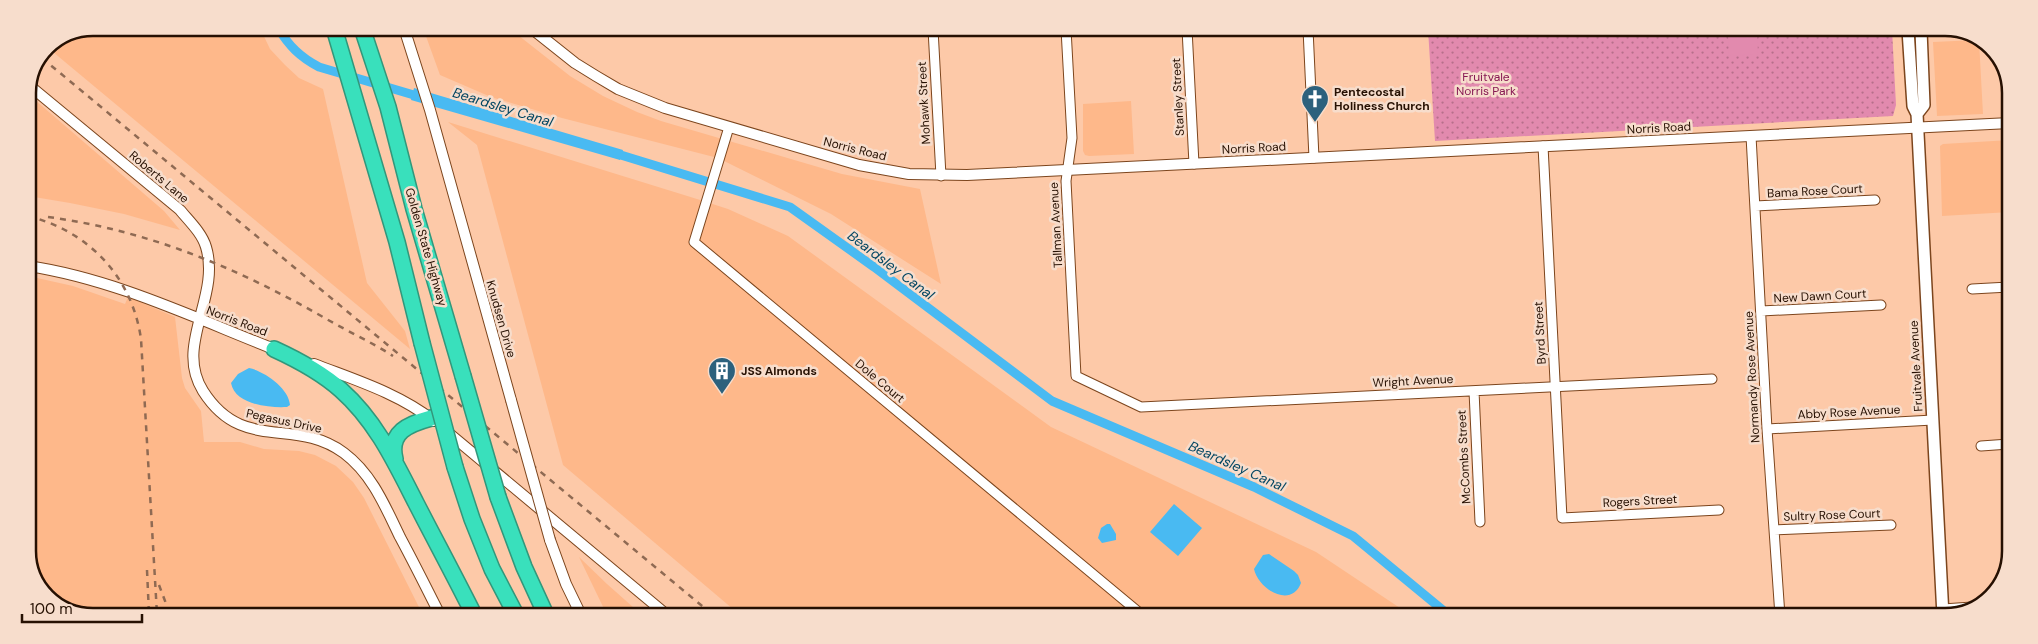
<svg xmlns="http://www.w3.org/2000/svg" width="2038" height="644" viewBox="0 0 2038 644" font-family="'DM Sans',sans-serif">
  <defs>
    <pattern id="green-dots" width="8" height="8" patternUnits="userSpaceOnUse" patternTransform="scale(1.25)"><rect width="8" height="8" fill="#e28aae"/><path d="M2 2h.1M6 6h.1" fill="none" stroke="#b76f8b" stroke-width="1.8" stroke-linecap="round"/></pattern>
  </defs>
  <rect width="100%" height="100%" fill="#fdc9a8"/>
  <path fill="#feb88a" d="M93 28H260L270 49 285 65 299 78 323 89 367 283 405 331 410 349 47 47Z
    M423 28H509L570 76 603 96 637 112 661 121 842 174 920 189 941 284 831 214 718 158 562 118 491 97 440 75Z
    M1977 40 1979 41 1983 114 1937 116 1933 42Z
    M28 94 164 211 180 230 124 214 70 203 28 196Z
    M1131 101 1134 154 1089 156 1085 155 1083 151V104Z
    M448 122 697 199 728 209 788 236 1051 427 1316 552 1412 616 740 615 563 465 477 145Z
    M2010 140V212L1942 216 1940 146 1943 144Z
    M28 276 73 286 125 304 128 297 175 317 182 378 185 388 201 411 204 442H240L264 449 299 451 315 455 336 466 353 482 364 498 423 615 76 614 44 594 28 555Z
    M579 557 607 584 642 615H607Z"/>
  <path fill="url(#green-dots)" d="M1428 29 1892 30 1896 105 1893 116 1435 141Z"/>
  <path fill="#e28aae" d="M1728 30H1757L1758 54 1729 56Z"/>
  <path fill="#49baf2" d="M414 88 623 150 620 160 411 100Z
    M249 368C264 371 289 388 290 405L287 407C270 408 235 405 231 383L238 374Z
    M1174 504 1202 528 1178 556 1150 532Z
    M1107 524H1110L1116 534V540L1102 543 1098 538 1101 528Z
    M1269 554 1294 571 1298 575 1301 583C1291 609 1258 589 1254 569L1263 555Z"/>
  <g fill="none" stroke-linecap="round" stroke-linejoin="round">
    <path stroke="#49baf2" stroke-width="9" d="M278 28C289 46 300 57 319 67L424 98
      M611 152 790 207 874 267 1052 401 1254 487 1353 536 1450 616"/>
    <defs>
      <path id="minor" d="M933 29 941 176
        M1066 29 1072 138 1066 181 1076 376 1141 407 1712 379
        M1187 29 1194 164
        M1308 29 1314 158
        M729 127 694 242 1142 615
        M1751 136 1767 429 1780 616
        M1543 146 1562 518 1719 510
        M1755 206 1875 200
        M1972 289 2009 287
        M1761 311 1881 305
        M1474 391 1480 522
        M1767 429 1933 420
        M1981 446 2009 444
        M1774 530 1891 525
        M1943 609 1972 607"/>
      <path id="tertiary" d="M404 28 430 110 511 400
        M531 28 575 63 596 76 618 89 665 108 859 165 909 174 967 175 2010 123
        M30 86 180 210C189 221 202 233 206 247 221 297 174 345 203 391 243 454 294 416 344 453 372 474 385 506 400 537 414 563 427 589 440 615
        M28 266C115 279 197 319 279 351
        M314 364C355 380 398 393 434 421
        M445 430 667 615
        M550 540 566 584 581 615"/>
      <path id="secondary" d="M1908 30 1913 106 1917 114 1943 616
        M1917 114 1924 105 1921 30"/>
      <path id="motorway" d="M334 28 397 242 422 343
        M362 28 388 107 414 209 463 376
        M274 349C298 360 321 372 341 390 376 421 395 462 416 503 435 540 455 577 474 615
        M395 459C388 432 409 424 431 418
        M455 467 472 519 492 569 516 615
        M498 497 524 567 546 615"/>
    </defs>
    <use href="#minor" stroke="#7c451d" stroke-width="11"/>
    <use href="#tertiary" stroke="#7c451d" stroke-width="12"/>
    <use href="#secondary" stroke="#7c451d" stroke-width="14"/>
    <use href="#motorway" stroke="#32977b" stroke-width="18"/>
    <use href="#minor" stroke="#fff" stroke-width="9"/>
    <use href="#tertiary" stroke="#fff" stroke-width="10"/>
    <use href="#secondary" stroke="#fff" stroke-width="11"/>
    <use href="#motorway" stroke="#39e0bc" stroke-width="15"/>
    <path stroke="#8f6a53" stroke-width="2.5" stroke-dasharray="6 6" stroke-linecap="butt" d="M42 58 713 615
      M28 216C88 231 132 276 141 339L157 614
      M48 217C151 231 240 269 330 321 351 333 373 343 393 356
      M147 570 149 614
      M159 585 170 614"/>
    <defs>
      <path id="tertiary-bridge" d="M511 400 550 540"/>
      <path id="motorway-bridge" d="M422 343 455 467
        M463 376 498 497"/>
    </defs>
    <use href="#tertiary-bridge" stroke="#7c451d" stroke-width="12" stroke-linecap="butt"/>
    <use href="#motorway-bridge" stroke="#32977b" stroke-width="18" stroke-linecap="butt"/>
    <use href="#tertiary-bridge" stroke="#fff" stroke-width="10"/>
    <use href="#motorway-bridge" stroke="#39e0bc" stroke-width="15"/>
  </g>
  <defs>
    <symbol id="church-pin" viewBox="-11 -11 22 30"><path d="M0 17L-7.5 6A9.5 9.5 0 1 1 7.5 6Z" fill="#2c617d" stroke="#f7ddcc"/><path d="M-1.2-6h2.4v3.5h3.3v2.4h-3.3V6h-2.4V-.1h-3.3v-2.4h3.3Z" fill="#fff"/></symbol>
    <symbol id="building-pin" viewBox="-11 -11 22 30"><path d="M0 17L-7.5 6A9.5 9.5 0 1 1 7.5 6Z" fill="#2c617d" stroke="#f7ddcc"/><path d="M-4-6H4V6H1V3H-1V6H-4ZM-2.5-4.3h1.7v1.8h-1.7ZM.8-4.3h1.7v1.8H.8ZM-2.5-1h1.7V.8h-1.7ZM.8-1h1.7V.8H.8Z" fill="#fff"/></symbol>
  </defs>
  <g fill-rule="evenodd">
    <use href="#church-pin" x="1299" y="83" width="32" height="43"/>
    <use href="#building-pin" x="706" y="355" width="32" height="43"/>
  </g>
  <g text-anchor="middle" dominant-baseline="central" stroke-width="5" stroke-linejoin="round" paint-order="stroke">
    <g font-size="12" fill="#861852" stroke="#f7ddcc">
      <text x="1486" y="77">Fruitvale<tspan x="1486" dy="14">Norris Park</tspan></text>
    </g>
    <g font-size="12" font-weight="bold" fill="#261002" stroke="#f7ddcc" text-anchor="start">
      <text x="1334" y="92">Pentecostal<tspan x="1334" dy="14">Holiness Church</tspan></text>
      <text x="741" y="371">JSS Almonds</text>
    </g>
    <g font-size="12" fill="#261002" stroke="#f7ddcc">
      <text transform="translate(1178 97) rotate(-93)">Stanley Street</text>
      <text transform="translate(924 103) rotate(-93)">Mohawk Street</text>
      <text transform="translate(1659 128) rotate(-3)">Norris Road</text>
      <text transform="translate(1254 148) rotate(-3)">Norris Road</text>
      <text transform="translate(855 149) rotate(14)">Norris Road</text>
      <text transform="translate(159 177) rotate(40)">Roberts Lane</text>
      <text transform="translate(1815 191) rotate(-3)">Bama Rose Court</text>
      <text transform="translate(1056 225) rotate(-93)">Tallman Avenue</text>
      <text transform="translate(426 247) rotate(74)">Golden State Highway</text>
      <text transform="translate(1820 296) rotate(-3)">New Dawn Court</text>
      <text transform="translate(501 319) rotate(74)">Knudsen Drive</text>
      <text transform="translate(237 321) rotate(21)">Norris Road</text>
      <text transform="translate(1540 333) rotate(-93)">Byrd Street</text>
      <text transform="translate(1916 366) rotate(-93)">Fruitvale Avenue</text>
      <text transform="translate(1752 377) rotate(-93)">Normandy Rose Avenue</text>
      <text transform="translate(880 381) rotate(40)">Dole Court</text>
      <text transform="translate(1413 381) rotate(-3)">Wright Avenue</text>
      <text transform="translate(1849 412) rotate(-3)">Abby Rose Avenue</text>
      <text transform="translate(284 421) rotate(12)">Pegasus Drive</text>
      <text transform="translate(1464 457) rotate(-93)">McCombs Street</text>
      <text transform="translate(1640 501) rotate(-3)">Rogers Street</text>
      <text transform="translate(1832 515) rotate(-2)">Sultry Rose Court</text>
    </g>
    <g font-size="14" font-style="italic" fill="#034662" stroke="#f7ddcc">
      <text transform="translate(503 107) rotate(17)">Beardsley Canal</text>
      <text transform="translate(891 265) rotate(37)">Beardsley Canal</text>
      <text transform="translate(1237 466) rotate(24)">Beardsley Canal</text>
    </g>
  </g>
  <path d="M0 0H2038V644H0ZM93 36H1945A57 57 0 0 1 2002 93V551A57 57 0 0 1 1945 608H93A57 57 0 0 1 36 551V93A57 57 0 0 1 93 36Z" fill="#f7ddcc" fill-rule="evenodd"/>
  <path fill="none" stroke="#261002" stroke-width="2.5" d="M93 36H1945A57 57 0 0 1 2002 93V551A57 57 0 0 1 1945 608H93A57 57 0 0 1 36 551V93A57 57 0 0 1 93 36Z"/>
  <path d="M22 614v8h120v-8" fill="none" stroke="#261002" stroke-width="2.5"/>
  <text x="30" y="614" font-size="15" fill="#261002" stroke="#f7ddcc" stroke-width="4" paint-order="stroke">100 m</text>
</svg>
